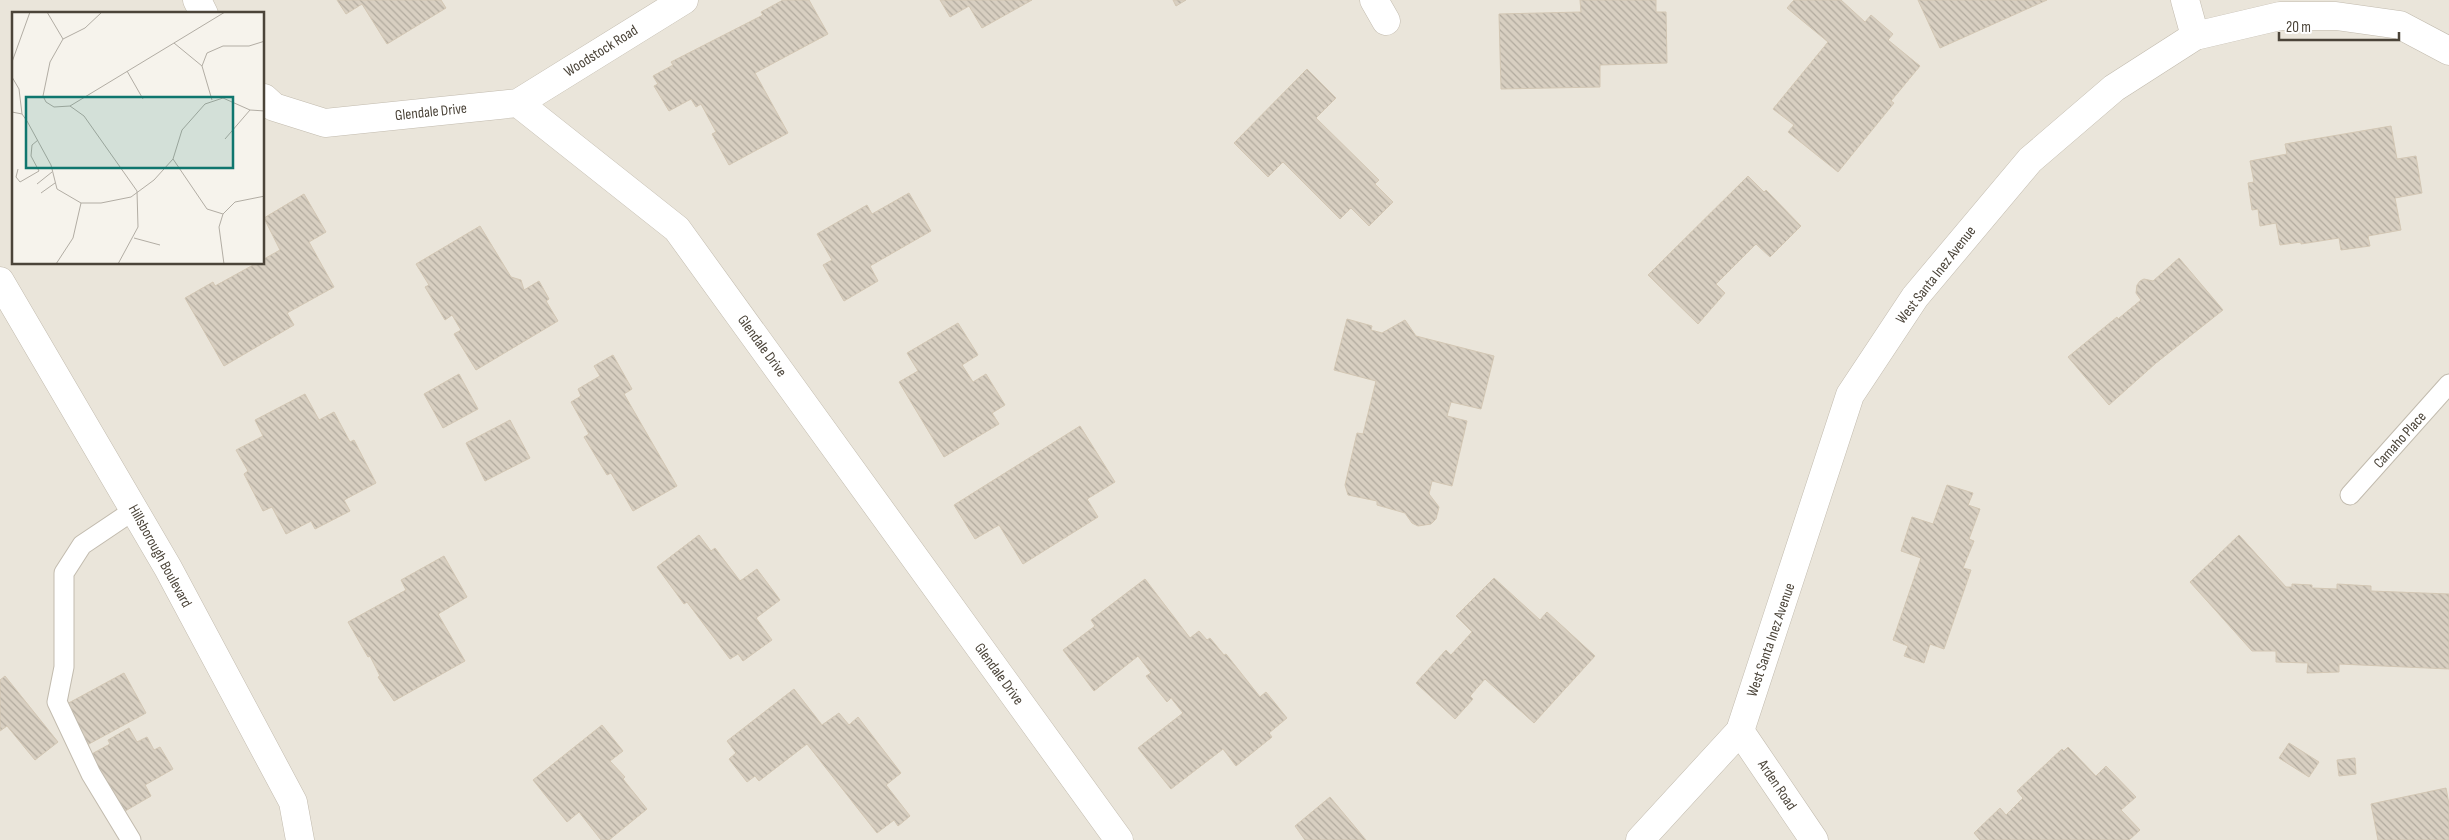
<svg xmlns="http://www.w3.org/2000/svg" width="2449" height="840" viewBox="0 0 2449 840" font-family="'Sofia Sans Condensed',sans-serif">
  <defs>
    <pattern id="building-back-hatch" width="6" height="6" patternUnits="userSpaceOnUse" patternTransform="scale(1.25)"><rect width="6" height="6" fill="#d8cfc1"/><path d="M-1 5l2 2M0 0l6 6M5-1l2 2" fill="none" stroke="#b1aa9e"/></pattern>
  </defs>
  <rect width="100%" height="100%" fill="#f6f3ec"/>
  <path fill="#eae5da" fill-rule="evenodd" d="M0 0H2449V840H0ZM14 14H264V264H14Z"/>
  <path fill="url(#building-back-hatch)" stroke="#d3c7b4" d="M337 0H441L446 8 387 44 362 4 346 14Z
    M783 0H809L828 34 755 73 788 133 729 165 712 134 716 132 701 104 696 107 691 99 669 111 654 86 658 84 653 76 673 65 671 62 763 15 761 12Z
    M940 0H1032L982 28 969 6 950 17Z
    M1173 0H1186L1176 6Z
    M1580 0H1656V12H1666L1667 63 1600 65V87L1501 89 1499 14 1581 12Z
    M1794 0H1841L1865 22 1871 15 1893 34 1888 40 1920 66 1891 101 1894 103 1838 172 1788 132 1794 125 1773 109 1828 42 1787 8Z
    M1918 0H2047L1940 48Z
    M1307 69 1336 98 1316 118 1379 180 1375 184 1393 202 1369 226 1351 208 1340 219 1283 162 1268 177 1234 143Z
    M2391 126 2397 159 2416 156 2422 193 2395 198 2401 230 2368 236 2370 246 2341 250 2339 238 2301 244V242L2280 245 2276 223 2260 226 2258 209 2252 210 2248 183 2254 182 2250 161 2287 154 2285 144Z
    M1748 176 1764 192 1766 190 1801 226 1770 257 1756 244 1716 284 1725 293 1698 324 1648 275Z
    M909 193 931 231 870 266 878 281 844 301 823 265 832 260 817 234 867 205 872 214Z
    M304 194 326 232 309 242 334 287 287 313 294 325 224 366 185 298 213 282 215 286 255 264H264V259L280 250 264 218Z
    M480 226 511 277 521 280 524 290 539 281 549 299 546 301 558 321 476 370 454 334 461 330 452 315 445 320 425 287 429 285 416 264Z
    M2179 258 2223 310 2156 363 2109 405 2068 357 2117 317 2118 319 2141 300 2136 293 2137 285 2140 281 2144 279 2153 281Z
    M1347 319 1372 326 1371 330 1382 333 1405 320 1416 336 1494 356 1481 409 1451 402 1447 416 1467 421 1452 486 1432 481 1429 494 1439 507 1436 519 1431 524 1418 526 1412 523 1405 513 1377 505V501L1348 495 1345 485 1357 433 1363 434 1376 381 1334 370Z
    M958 323 978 355 962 365 973 382 986 374 1005 405 992 413 999 424 944 457 899 382 918 371 907 353Z
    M613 355 632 389 624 394 677 486 633 511 611 473 607 475 584 437 589 434 571 402 581 396 578 389 600 376 594 366Z
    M459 374 478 409 443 428 424 394Z
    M305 394 319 420 334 412 350 442 354 440 376 483 344 500 350 511 315 529 311 521 286 534 272 507 263 511 244 474 248 471 236 450 263 436 255 420Z
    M510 420 530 458 485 481 466 443Z
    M1080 426 1115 482 1087 499 1098 517 1023 564 999 525 975 539 954 505Z
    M1947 485 1973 493 1968 505 1980 509 1969 539 1974 541 1963 568 1971 570 1944 649 1930 644 1924 663 1904 656 1908 646 1893 640 1921 558 1901 551 1912 517 1933 524Z
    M699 535 711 551 715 548 740 581 757 569 780 600 756 618 772 640 743 661 738 654 730 659 687 602 684 604 657 567Z
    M2239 535 2286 587H2292V584L2312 585V588L2337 589V584L2371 586V591L2449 594V669L2339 664V672L2307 673 2308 663 2276 662V651H2252L2190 582Z
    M444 556 467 597 438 614 465 661 394 701 378 677 380 676 370 656 368 657 348 622 406 590 401 580Z
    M1494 578 1540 620 1547 612 1595 656 1534 723 1485 679 1470 696 1473 699 1455 719 1416 683 1446 650 1451 655 1472 632 1456 616Z
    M1145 579 1190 638 1199 631 1207 640 1210 638 1224 655 1226 654 1260 697 1266 692 1287 718 1269 733 1272 737 1236 766 1223 749 1171 789 1138 748 1183 713 1171 698 1167 702 1146 676 1151 673 1138 656 1094 691 1063 650 1095 626 1091 620Z
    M124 673 146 713 87 745 65 705Z
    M5 676 58 742 35 760 7 726 0 731V680Z
    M794 689 822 725 839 713 849 725 858 717 901 773 886 785 910 816 898 826 894 820 877 833 807 744 759 781 755 776 747 782 729 759 736 753 727 741Z
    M602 725 623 751 610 761 625 777 623 779 647 809 609 840H601L579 812 567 822 533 780Z
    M129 728 137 742 147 737 154 750 160 747 173 769 145 785 151 796 120 814 88 756 110 744 108 740Z
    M2289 743 2319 762 2309 777 2279 758Z
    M2068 747 2096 776 2106 766 2136 797 2121 810 2140 830 2129 840H1980L1974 833 2000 808 2006 815 2023 798 2017 791 2062 749 2064 751Z
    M2355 758 2356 774 2339 776 2337 760Z
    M2446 788 2449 804V840H2378L2371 804Z
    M1330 797 1366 840H1305L1295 826Z"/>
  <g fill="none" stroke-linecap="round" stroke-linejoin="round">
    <defs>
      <path id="service" d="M2350 495 2449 384
        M131 840 91 774 57 702 64 667V573L82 545 134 510"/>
      <path id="minor" d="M197 0 204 14
        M1374 0 1386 21
        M2185 0 2195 36
        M264 98 274 107 325 123 518 103 677 229 1119 840
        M518 103 684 0
        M0 281 168 568 293 802 300 840
        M1740 731 1814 840"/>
      <path id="tertiary" d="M1640 840 1740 731 1850 395 1915 297 2030 160 2114 88 2195 36 2280 16H2336L2400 25 2449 51"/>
    </defs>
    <use href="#service" stroke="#c2bbae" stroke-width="21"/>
    <use href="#minor" stroke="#c2bbae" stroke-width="29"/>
    <use href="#tertiary" stroke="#c2bbae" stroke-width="29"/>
    <use href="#service" stroke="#fff" stroke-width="19"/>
    <use href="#minor" stroke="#fff" stroke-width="28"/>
    <use href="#tertiary" stroke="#fff" stroke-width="28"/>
  </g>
  <g text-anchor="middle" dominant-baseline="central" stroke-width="4" stroke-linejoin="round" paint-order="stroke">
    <g font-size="15" fill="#4b4439" stroke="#fff">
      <text transform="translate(601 51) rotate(-32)">Woodstock Road</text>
      <text transform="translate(431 112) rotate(-6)">Glendale Drive</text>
      <text transform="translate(1936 275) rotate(-52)">West Santa Inez Avenue</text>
      <text transform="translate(762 346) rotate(54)">Glendale Drive</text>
      <text transform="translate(2400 440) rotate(-48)">Camaho Place</text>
      <text transform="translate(160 556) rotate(61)">Hillsborough Boulevard</text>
      <text transform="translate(1771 640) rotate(-71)">West Santa Inez Avenue</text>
      <text transform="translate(999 674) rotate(54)">Glendale Drive</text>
      <text transform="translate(1777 785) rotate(56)">Arden Road</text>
    </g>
  </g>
  <g transform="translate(12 12)">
    <rect width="252" height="252" fill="#f6f3ec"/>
    <path fill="none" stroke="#b2ada4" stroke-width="1" d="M35 0 51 27 38 50 31 84 34 90 42 95 58 94 72 104 125 179M51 27 73 16 90 0M162 31 213 0M0 50 18 0M115 59 131 87M0 65 7 77 10 102M200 88 190 54 195 41 211 34H237L253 29M58 94 162 31 190 54M0 100 10 102 15 109 39 153 45 177 69 191M213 127 238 98M161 147 195 197 211 202M6 157 4 165 8 170 27 159 19 144 20 133 26 128M25 172 40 160M29 181 43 171M122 226 148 233M44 252 61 226 69 191H89L119 185 142 168 161 147 170 118 193 92 211 86 238 98 253 99M106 252 126 215 125 179M212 252 207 215 211 202 223 190 253 184"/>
    <path fill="#0f766e" fill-opacity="0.15" stroke="#0f766e" stroke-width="2.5" d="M14 85H221V156H14Z"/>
    <rect width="252" height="252" fill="none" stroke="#4b4439" stroke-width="2.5"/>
  </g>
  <path d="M2279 32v8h120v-8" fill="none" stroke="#4b4439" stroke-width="2.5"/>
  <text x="2286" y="32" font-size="15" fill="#4b4439" stroke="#ffffff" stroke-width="4" paint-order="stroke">20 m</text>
</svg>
